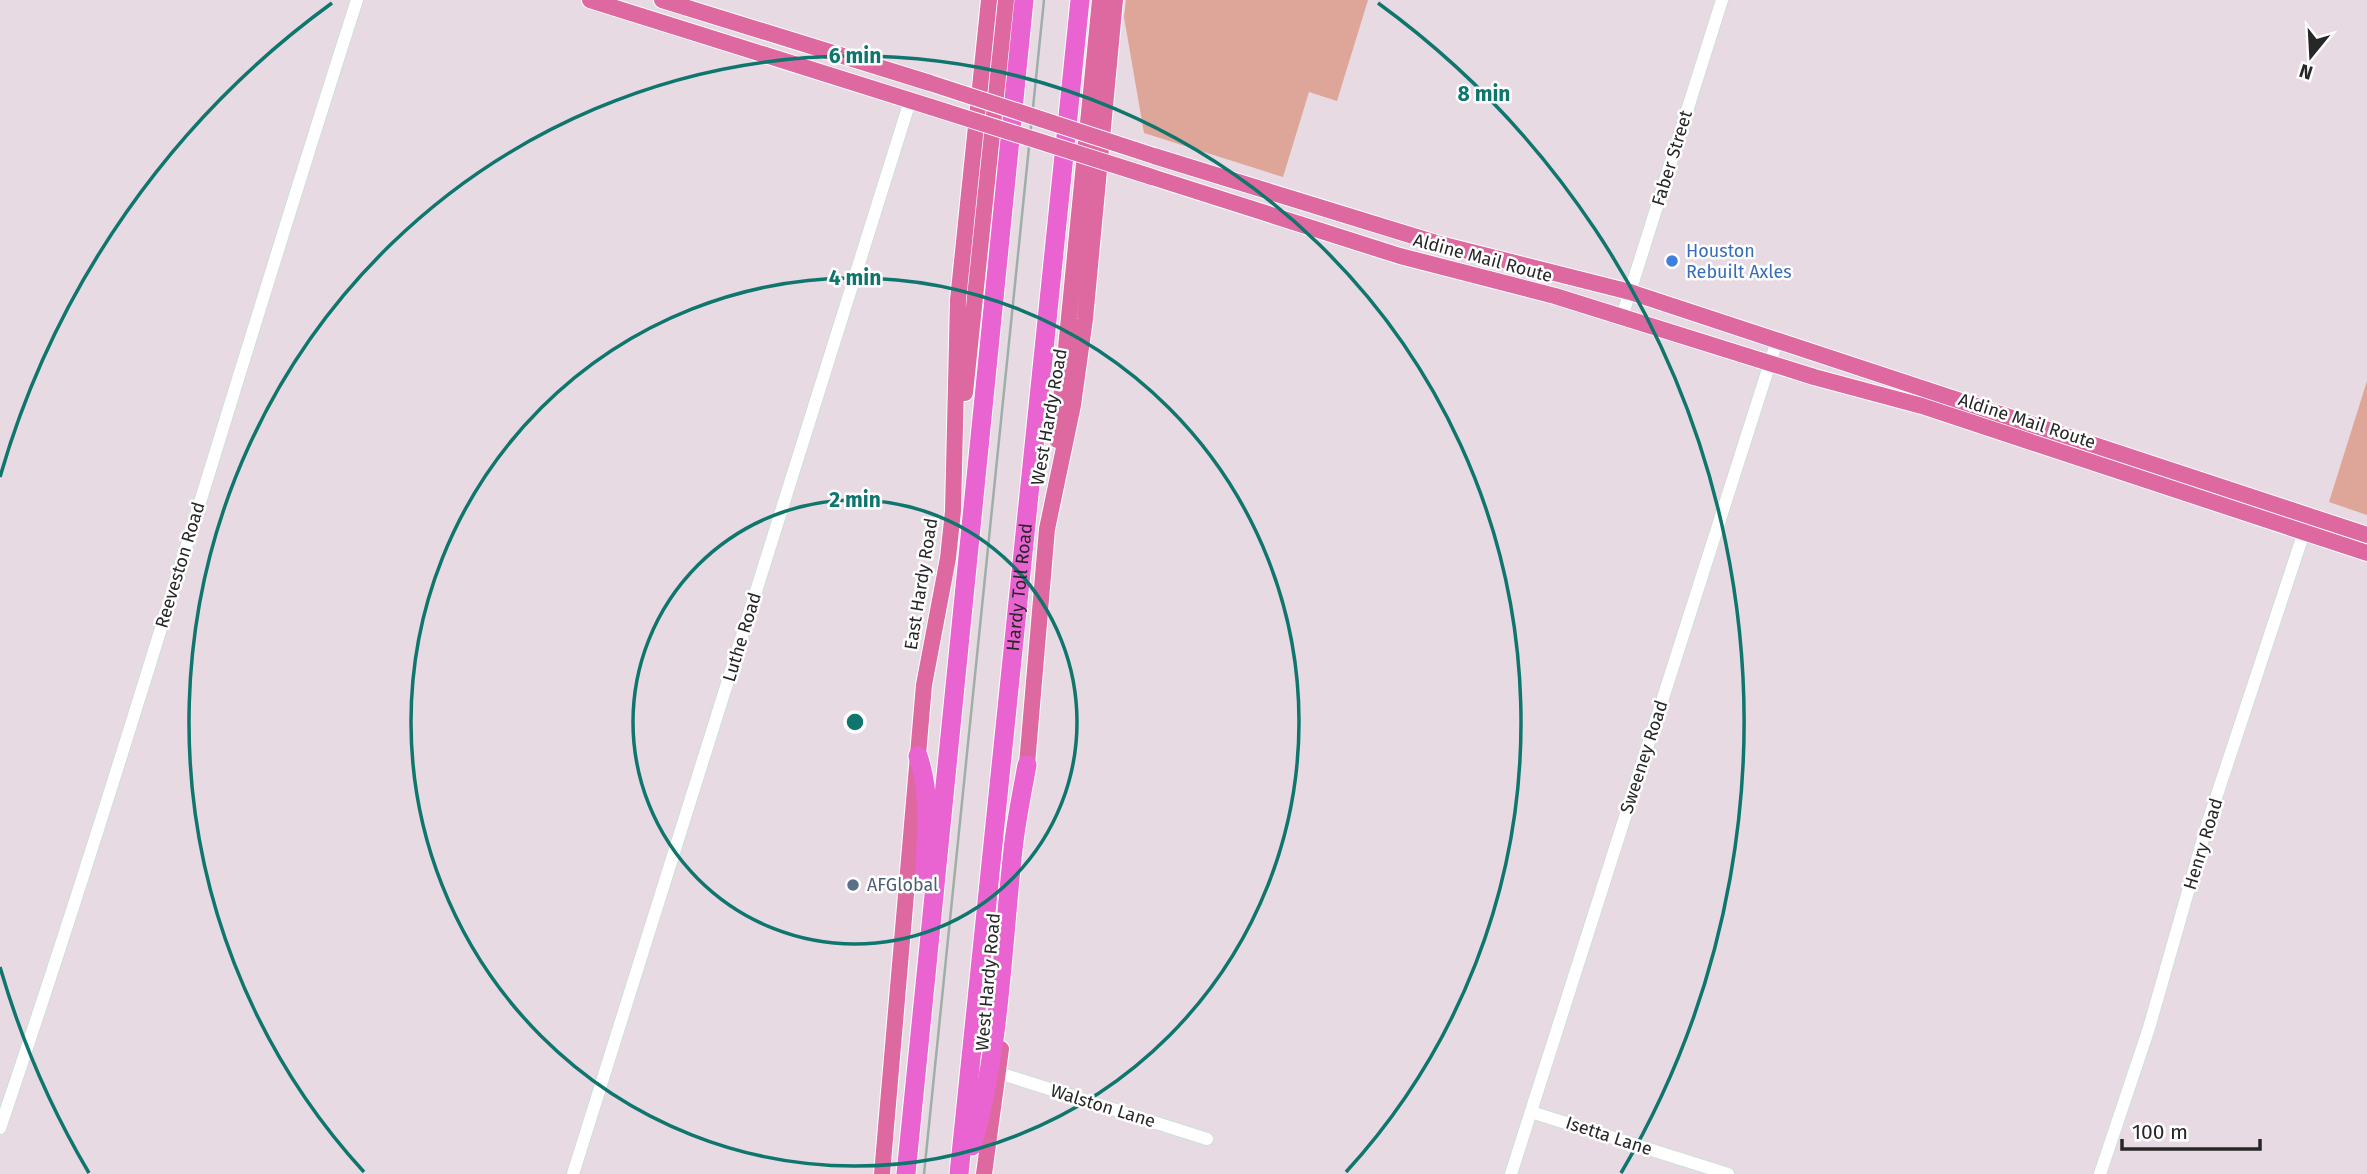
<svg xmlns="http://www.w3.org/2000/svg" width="2367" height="1174" viewBox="0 0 2367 1174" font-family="'Fira Sans',sans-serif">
  <rect width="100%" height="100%" fill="#e8dae3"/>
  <path fill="#dea599" d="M1126 0H1368L1337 101 1309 92 1283 177 1144 133 1124 17Z
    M2367 381V515L2329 502Z"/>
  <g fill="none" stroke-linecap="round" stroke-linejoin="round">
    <defs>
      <path id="minor" d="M1622 317 1722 0
        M999 1073 1207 1139
        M1531 1112 1728 1174
        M0 1128C127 755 236 375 357 0
        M573 1174 910 101
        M1511 1174 1777 341
        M2100 1174 2149 1028 2207 825 2306 526"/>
      <path id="major" d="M590 0 931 107
        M662 0 930 83
        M1154 156 1436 243 1630 292 2367 535
        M1152 177 1400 256 1555 296 1814 377 1922 406 2367 553
        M965 393 1006 0
        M1057 440 1100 0
        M1026 776 1047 529 1073 405 1085 319 1115 0
        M882 1174 924 685 948 558 953 511 958 300 989 0
        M984 1174 1001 1049"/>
      <g id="highway">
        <path d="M918 756C932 796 926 841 924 883"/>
        <path d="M972 1146C1000 1051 1002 948 1013 850 1016 821 1022 793 1027 765"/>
        <path d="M906 1174 1024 0"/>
        <path id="s1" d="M959 1174 1080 0"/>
      </g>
    </defs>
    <use href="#minor" stroke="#cfded8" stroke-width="14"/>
    <use href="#major" stroke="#fff" stroke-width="18"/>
    <use href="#highway" stroke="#fff" stroke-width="21"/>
    <use href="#minor" stroke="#fff" stroke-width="12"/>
    <use href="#major" stroke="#de69a1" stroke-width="16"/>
    <use href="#highway" stroke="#e963d1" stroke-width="19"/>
    <path stroke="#9eafa8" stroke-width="2.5" d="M924 1174 1044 0"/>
    <defs>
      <path id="major-bridge" d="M930 83 1154 156
        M931 107 1152 177"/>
    </defs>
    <use href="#major-bridge" stroke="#fff" stroke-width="18" stroke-linecap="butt"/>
    <use href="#major-bridge" stroke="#de69a1" stroke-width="16"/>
  </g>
  <g fill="none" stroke="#0f766e" stroke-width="3.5">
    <circle cx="855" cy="722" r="222"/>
    <circle cx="855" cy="722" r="444"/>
    <path d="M364 1172A666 666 0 1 1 1346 1172"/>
    <path d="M89 1173A889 889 0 0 1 0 967M0 477A889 889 0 0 1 332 3M1378 3A889 889 0 0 1 1621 1173"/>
  </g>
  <circle fill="#3f7fe0" stroke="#fff" stroke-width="2.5" cx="1672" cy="261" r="7"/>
  <circle fill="#5c6f8a" stroke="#fff" stroke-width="2.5" cx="853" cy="885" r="7"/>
  <g text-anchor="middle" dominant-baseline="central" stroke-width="5" stroke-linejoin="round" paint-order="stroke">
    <g font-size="18" fill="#272727" stroke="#fff">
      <text transform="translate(1672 158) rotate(-73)">Faber Street</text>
      <text transform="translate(1483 258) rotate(15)">Aldine Mail Route</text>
      <text transform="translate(1049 417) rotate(-80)">West Hardy Road</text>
      <text transform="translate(2027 421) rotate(18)">Aldine Mail Route</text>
      <text transform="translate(180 565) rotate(-73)">Reeveston Road</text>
      <text transform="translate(921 584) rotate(-81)">East Hardy Road</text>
      <text stroke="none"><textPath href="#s1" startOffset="590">Hardy Toll Road</textPath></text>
      <text transform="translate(742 637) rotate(-73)">Luthe Road</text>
      <text transform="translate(1644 757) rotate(-72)">Sweeney Road</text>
      <text transform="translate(2203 844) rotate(-73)">Henry Road</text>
      <text transform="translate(988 982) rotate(-85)">West Hardy Road</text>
      <text transform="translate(1103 1106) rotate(17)">Walston Lane</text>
      <text transform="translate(1609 1136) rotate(18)">Isetta Lane</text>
    </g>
    <g font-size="18" fill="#366cbe" stroke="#fff" text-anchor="start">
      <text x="1686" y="251">Houston<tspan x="1686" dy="21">Rebuilt Axles</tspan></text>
    </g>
    <g font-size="18" fill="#4e5e75" stroke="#fff" text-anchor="start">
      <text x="867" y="885">AFGlobal</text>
    </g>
  </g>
  <circle cx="855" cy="722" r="10" fill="#0f766e" stroke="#fff" stroke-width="3.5"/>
  <g font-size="21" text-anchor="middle" font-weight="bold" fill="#0f766e" stroke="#fff" stroke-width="5" stroke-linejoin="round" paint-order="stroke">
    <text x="855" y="63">6 min</text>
    <text x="1484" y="101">8 min</text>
    <text x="855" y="285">4 min</text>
    <text x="855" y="507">2 min</text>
  </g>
  <g transform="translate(2311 56) rotate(198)" stroke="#ffffff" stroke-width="5" paint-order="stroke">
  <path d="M0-5L12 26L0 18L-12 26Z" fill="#272727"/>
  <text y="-10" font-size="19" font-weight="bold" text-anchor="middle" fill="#272727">N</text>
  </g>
  <path d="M2122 1139v10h138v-10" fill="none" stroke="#272727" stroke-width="3.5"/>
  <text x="2132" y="1139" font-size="21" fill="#272727" stroke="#ffffff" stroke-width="5" paint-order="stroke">100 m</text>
</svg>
